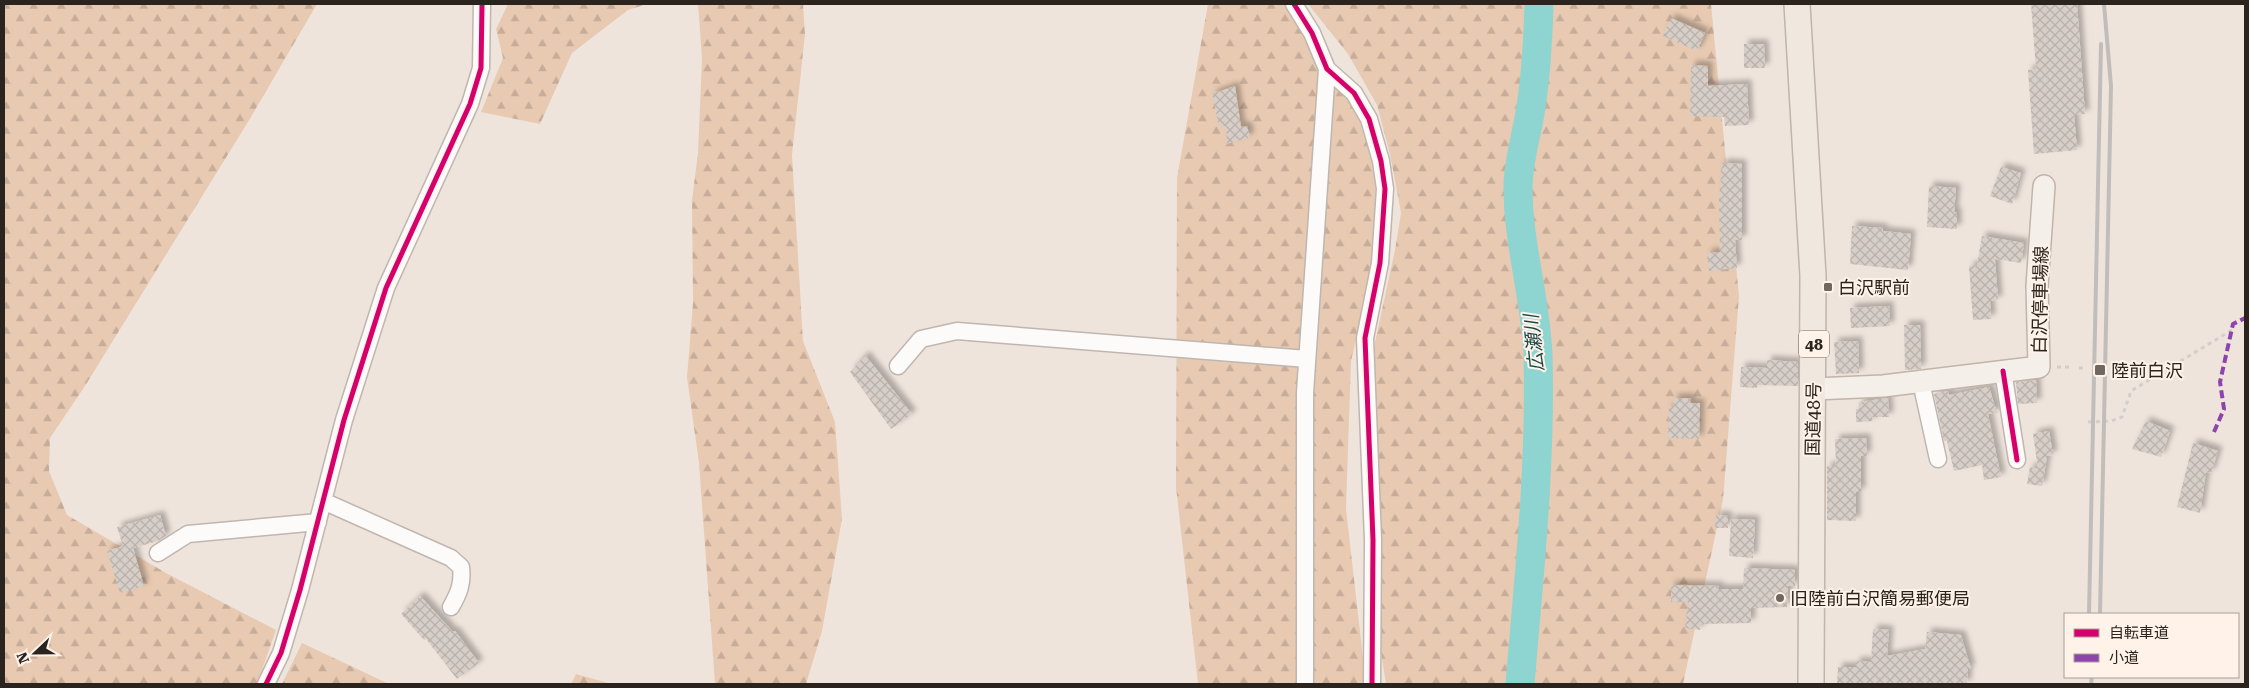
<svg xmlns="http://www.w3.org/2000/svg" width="2249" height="688" viewBox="0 0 2249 688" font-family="'Roboto Serif','Noto Sans JP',serif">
  <defs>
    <pattern id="forest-firs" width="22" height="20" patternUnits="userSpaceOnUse" patternTransform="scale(1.25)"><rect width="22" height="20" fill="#e8cab2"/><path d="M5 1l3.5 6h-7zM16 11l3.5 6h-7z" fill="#c7ad99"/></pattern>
    <pattern id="building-cross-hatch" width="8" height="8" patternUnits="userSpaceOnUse" patternTransform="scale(1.25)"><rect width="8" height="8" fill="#d7cec8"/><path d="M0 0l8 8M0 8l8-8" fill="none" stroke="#b9b1ab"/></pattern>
    <filter id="shadow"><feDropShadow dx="4.5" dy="-4.5" stdDeviation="2.5" flood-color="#0004"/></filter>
  </defs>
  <rect width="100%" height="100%" fill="#efe4dc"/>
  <path fill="url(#forest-firs)" d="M4 4H317L251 117 85 386 50 438 49 471 67 515 166 573 276 630 257 684H4Z
    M508 4H647L628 10 572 53 540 124 481 112 503 58 496 29Z
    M698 4H803L805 34 792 155 803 341 835 422 842 519 822 631 806 684H715L699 463 687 377 693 303 692 200 698 153 702 58Z
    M1208 4H1284L1340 71 1372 138 1379 240 1351 361 1346 509 1366 684H1198L1176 487 1177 178Z
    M1308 4H1711L1739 296 1723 500 1683 684H1386L1375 614 1368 404 1374 347 1395 250 1401 213 1390 154 1377 105 1348 54Z
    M302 643 389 684H282Z
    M576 674 612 684H571Z"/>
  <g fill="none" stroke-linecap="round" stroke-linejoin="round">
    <path stroke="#8ed4d0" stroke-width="29" d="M1520 684C1529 575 1541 466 1538 356 1536 299 1518 245 1518 187 1518 163 1526 137 1530 113 1536 77 1538 40 1539 4"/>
  </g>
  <path fill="url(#building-cross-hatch)" filter="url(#shadow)" d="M2031 4H2077L2085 114 2074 115 2077 150 2034 154 2028 70 2036 69Z
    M1671 18 1705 33 1697 51 1663 36Z
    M1744 44H1764L1765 68H1744Z
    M1691 65 1708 66V86L1747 84 1749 125 1725 126 1724 117 1690 116Z
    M1235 86 1241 127 1247 126 1250 137 1227 144 1226 126H1219L1212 94Z
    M1722 163 1742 164V240H1735L1737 268 1709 271 1707 253 1720 252 1719 200Z
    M2001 167 2021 173 2012 204 1990 196Z
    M1929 186 1956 188 1954 212H1957V229L1927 227Z
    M1852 226 1883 228V231L1911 234 1908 270 1850 264Z
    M1982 236 2024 243 2021 263 1995 259 1998 300 1990 301 1991 319 1973 320 1969 266 1977 265Z
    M1889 306 1890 326 1851 328 1850 308Z
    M1904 325H1920L1921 369 1905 370Z
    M1858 341 1859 373 1836 374 1834 342Z
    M865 355 912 414 891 429 850 372Z
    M1767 360 1798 362V386L1757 385V388L1740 387 1741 367 1767 368Z
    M2036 380 2037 403 2018 404 2016 382Z
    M1989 387 1997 413 1988 414 2001 477 1984 480 1982 465 1954 471 1947 441H1944L1934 394 1948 391 1949 395Z
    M1674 398H1691L1690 403H1700L1699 439 1668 438 1669 407H1673Z
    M1888 398 1889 417H1872L1873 421 1856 422V409H1859V402Z
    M2146 421 2170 431 2161 457 2132 449Z
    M2049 431 2053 455 2047 456 2042 486 2027 484 2030 467 2038 469 2033 434Z
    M1866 438 1867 456H1861V492H1856V521L1827 520V466H1836L1835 439Z
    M2193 443 2218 451 2211 473 2206 472 2200 513 2177 507Z
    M160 515 166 536 158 541 133 548 144 586 120 593 107 551 123 546 117 527Z
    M1716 515 1728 516V528H1715Z
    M1731 519 1755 520 1753 558 1729 556Z
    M1744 568 1795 570V586H1788L1787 607 1751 608V623L1701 624 1700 630 1685 628 1688 602H1671V585L1719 586V589H1743Z
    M420 596 453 632 455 631 479 663 457 679 426 639 424 640 401 614Z
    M1873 629 1889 630 1887 656 1925 649 1927 632 1961 635 1971 669H1968L1967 684H1837L1838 667H1856V661L1871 662Z"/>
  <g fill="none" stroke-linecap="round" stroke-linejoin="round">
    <defs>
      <path id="minor" d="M1294 4 1312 33 1327 69 1354 93 1369 119 1381 161 1385 189 1380 263 1365 338 1373 540 1372 684
        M898 366 921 339 957 331 1307 359
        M2003 371 2017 460
        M1921 382 1938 459
        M323 501 451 558 461 567C463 583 459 593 451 607
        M158 553 188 534 318 522
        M266 684 281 653 300 590 344 420 386 288 470 104 481 68 482 4
        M1305 684V393L1327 69"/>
      <path id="major" d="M1814 389 1883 386 2039 367 2037 286 2044 186"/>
      <path id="highway" d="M1797 4 1813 276 1811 684"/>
    </defs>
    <use href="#minor" stroke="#bfb6b0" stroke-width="19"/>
    <use href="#major" stroke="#c1b4a9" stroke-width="24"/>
    <use href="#highway" stroke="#c1b4a9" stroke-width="28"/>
    <path stroke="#d1cecc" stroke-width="3" stroke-dasharray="4 4" stroke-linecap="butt" d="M2057 367H2069
      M2079 368H2087
      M2088 422 2111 421 2122 417 2131 391 2232 330"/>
    <use href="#minor" stroke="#fdfbfa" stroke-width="16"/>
    <use href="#major" stroke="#f5efea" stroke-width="21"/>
    <use href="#highway" stroke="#f0e7df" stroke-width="25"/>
    <path stroke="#c0bdbb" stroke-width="4" d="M2089 614 2101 44
      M2100 614 2111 86 2104 4
      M2091 684 2092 677"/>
    <path stroke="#8e44ad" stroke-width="4" stroke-dasharray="8 4" stroke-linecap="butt" d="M2214 432 2224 409 2220 382 2233 324 2245 318"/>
    <defs>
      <path id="cycleway" d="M1294 4 1312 33 1327 69 1354 93 1369 119 1381 161 1385 189 1380 263 1365 338 1373 540 1372 684
        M2003 371 2017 460
        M266 684 281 653 300 590 344 420 386 288 470 104 481 68 482 4"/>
    </defs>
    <use href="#cycleway" stroke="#fef2e9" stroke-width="8"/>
    <use href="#cycleway" stroke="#d6006c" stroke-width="5"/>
  </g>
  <g fill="#706760" stroke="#fef2e9" stroke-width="2">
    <rect x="1823" y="282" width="10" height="10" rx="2.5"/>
    <rect x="2094" y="364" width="12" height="12" rx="2.5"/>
    <circle cx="1780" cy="598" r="5"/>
  </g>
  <g text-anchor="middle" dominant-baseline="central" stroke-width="4" stroke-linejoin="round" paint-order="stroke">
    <rect fill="#fef2e9" stroke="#6a625b" stroke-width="1" x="1799" y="330.5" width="30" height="27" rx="4"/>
    <g font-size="16" font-weight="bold" fill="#2b241e">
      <text x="1814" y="344">48</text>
    </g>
    <g font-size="18" fill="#2b241e" stroke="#fef2e9" text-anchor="start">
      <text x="1838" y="287">白沢駅前</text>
      <text x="2111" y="370">陸前白沢</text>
      <text x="1790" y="598">旧陸前白沢簡易郵便局</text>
    </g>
    <g font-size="18" fill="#2b241e" stroke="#fef2e9">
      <text transform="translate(2040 300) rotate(-89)">白沢停車場線</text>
      <text transform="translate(1813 419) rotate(-89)">国道48号</text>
    </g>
    <g font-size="19" font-style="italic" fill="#184847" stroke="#fef2e9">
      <text transform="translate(1534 343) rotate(-96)">広瀬川</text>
    </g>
  </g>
  <rect width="2249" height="688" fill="none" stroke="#2b241e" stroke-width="10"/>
  <rect x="2064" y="613" width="175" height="65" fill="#fef2e9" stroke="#aaa098"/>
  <rect x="2074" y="629" width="25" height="8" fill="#d6006c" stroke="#aaa098"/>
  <text x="2109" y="638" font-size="15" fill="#2b241e">自転車道</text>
  <rect x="2074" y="654" width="25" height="8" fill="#8e44ad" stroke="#aaa098"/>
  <text x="2109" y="663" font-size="15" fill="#2b241e">小道</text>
  <g transform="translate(35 653) rotate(248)" stroke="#fef2e9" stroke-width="4" paint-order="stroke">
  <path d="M0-4L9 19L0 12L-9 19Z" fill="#2b241e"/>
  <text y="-8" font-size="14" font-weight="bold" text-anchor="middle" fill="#2b241e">N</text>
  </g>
</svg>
